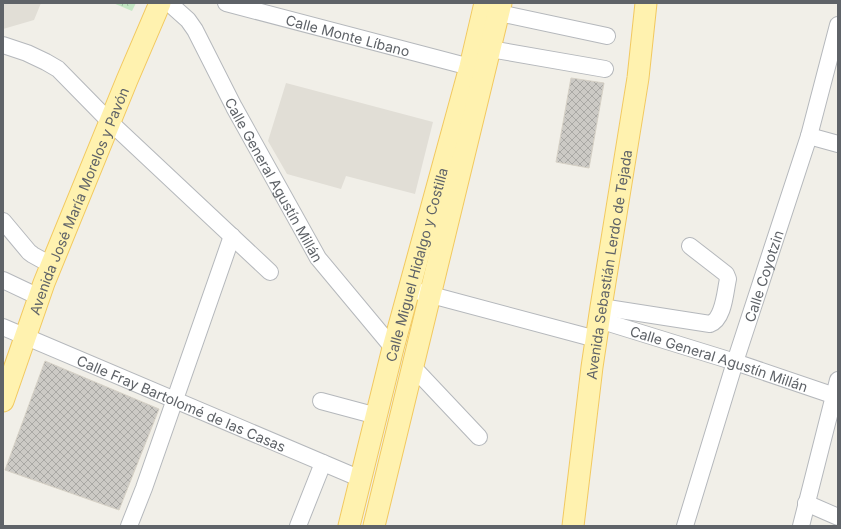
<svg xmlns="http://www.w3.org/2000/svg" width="841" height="529" viewBox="0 0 841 529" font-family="Inter,sans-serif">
  <defs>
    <pattern id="park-crowns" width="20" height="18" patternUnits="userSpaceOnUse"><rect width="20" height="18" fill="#c5e8c5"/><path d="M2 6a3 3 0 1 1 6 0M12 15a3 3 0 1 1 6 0" fill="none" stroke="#a3c0a4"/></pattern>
    <pattern id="building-cross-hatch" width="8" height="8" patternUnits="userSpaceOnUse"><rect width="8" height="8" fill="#cccac5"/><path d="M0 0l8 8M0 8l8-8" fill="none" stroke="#a9a8a4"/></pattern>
  </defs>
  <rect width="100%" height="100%" fill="#f1efe8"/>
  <path fill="#e1ded6" d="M3 3H41L34 20 3 29Z
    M286 83 433 122 415 194 346 176 341 189 287 174 268 141Z"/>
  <path fill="url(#park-crowns)" d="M113 3H136L132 11Z"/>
  <path fill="url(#building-cross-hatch)" stroke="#d6d1c6" d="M571 78 604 83 589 168 556 162Z
    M45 361 159 409 119 510 5 470Z"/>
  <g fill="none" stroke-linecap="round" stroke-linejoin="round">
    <defs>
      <g id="minor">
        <path id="s1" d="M169 3 188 20 195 30 234 107 318 258 393 348"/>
        <path id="s2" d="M226 3 470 67"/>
        <path d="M499 13 607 36"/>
        <path d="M3 45 27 53 46 62 58 69 110 122 270 272"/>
        <path d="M490 49 605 69"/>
        <path d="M809 136 838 144"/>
        <path d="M3 221 29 252 33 255 51 265"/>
        <path d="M3 280 39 297"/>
        <path d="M420 292 596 339"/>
        <path d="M601 307 710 324C724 319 725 292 728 279L726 274 690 246"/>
        <path id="s3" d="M599 320 735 362 838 397"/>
        <path id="s4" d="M3 327 361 479"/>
        <path d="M412 366 479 437"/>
        <path d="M321 401 377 416"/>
        <path d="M806 503 838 517"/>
        <path d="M129 526 144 488 232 236"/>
        <path d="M298 526 323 463"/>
        <path id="s5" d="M685 526 735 362 809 136 838 25"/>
        <path d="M801 526 838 380"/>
      </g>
      <g id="major">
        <path id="s6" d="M3 401 44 283 127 80 160 3"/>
        <path id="s7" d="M349 526 393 348 470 67 485 3"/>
        <path d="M374 526 501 3"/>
        <path id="s8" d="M573 526 592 367 601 307 638 78 646 3"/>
      </g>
    </defs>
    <use href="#minor" stroke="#b5b8bc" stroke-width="18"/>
    <use href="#major" stroke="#f2c960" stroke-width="23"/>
    <use href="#minor" stroke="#fff" stroke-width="16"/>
    <use href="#major" stroke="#fff2af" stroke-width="21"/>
  </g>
  <g text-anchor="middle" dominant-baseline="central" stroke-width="3" stroke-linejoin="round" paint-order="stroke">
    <g font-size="14" fill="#5f6368" stroke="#fff">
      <text stroke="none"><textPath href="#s2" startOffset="126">Calle Monte Líbano</textPath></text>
      <text stroke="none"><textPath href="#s1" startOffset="207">Calle General Agustín Millán</textPath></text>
      <text stroke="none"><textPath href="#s6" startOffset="214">Avenida José María Morelos y Pavón</textPath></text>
      <text stroke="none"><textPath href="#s7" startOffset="270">Calle Miguel Hidalgo y Costilla</textPath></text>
      <text stroke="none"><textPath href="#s8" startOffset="264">Avenida Sebastián Lerdo de Tejada</textPath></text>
      <text stroke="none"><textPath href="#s5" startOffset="262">Calle Coyotzin</textPath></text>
      <text stroke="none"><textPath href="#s3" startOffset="126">Calle General Agustín Millán</textPath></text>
      <text stroke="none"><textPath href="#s4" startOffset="194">Calle Fray Bartolomé de las Casas</textPath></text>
    </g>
  </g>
  <rect width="841" height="529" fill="none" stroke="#5f6368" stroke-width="8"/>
</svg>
